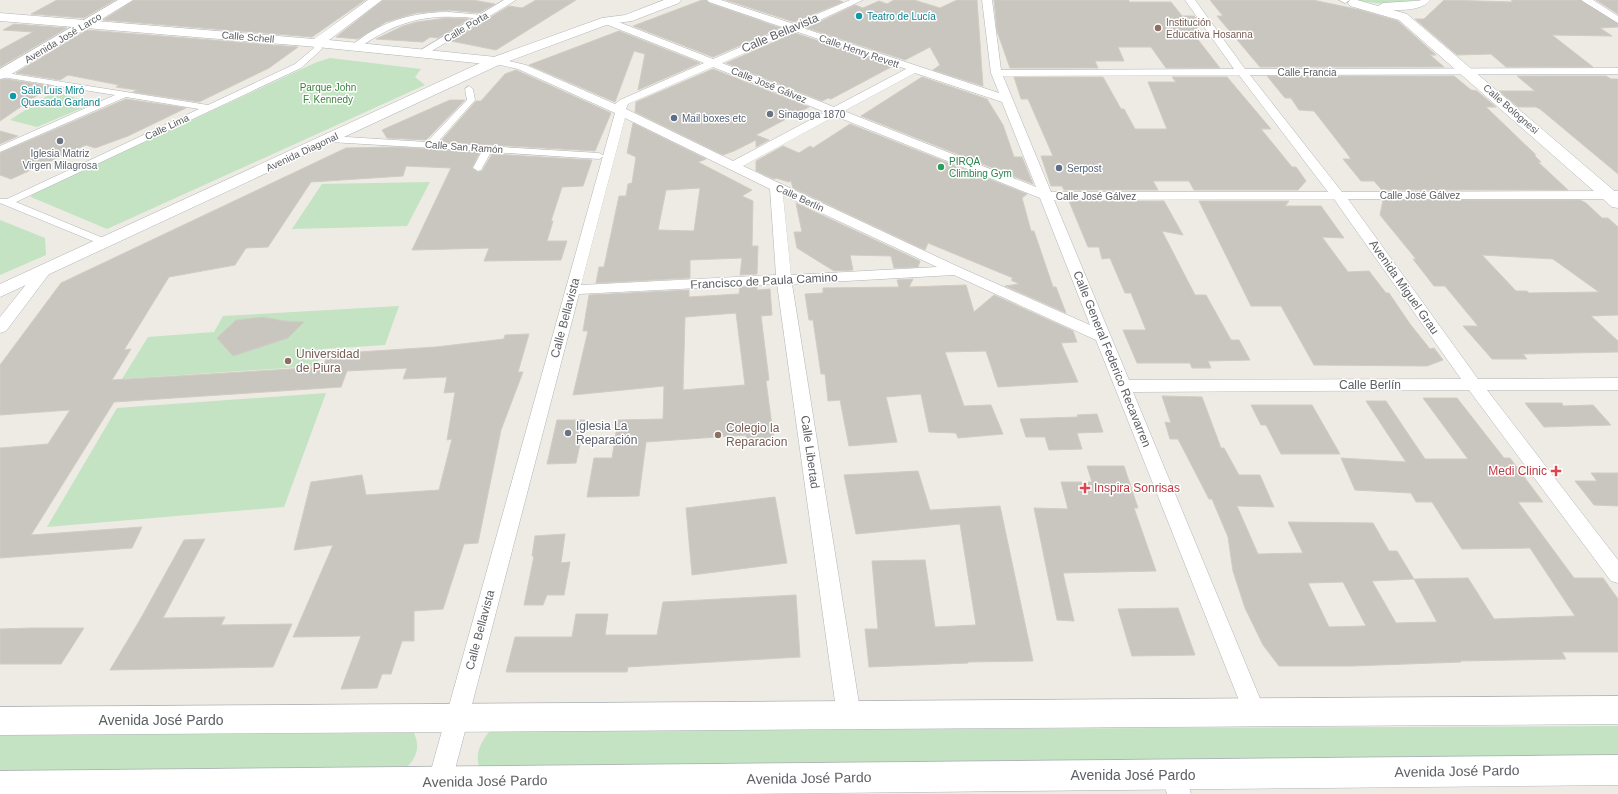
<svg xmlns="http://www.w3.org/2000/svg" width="1618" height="794" viewBox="0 0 1618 794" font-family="Helvetica,sans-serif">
  <rect width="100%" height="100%" fill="#edebe4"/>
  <path fill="#c3e3c2" d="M1352 0H1416L1391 5Z
    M330 58 421 69 415 77 425 85 107 229 31 197 32 194 317 62Z
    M58 93 91 102 87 106 37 127 10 120 50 94Z
    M430 182 407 226 292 229 322 184Z
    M0 220 45 238 46 255 0 275Z
    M399 306 385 345 323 349 316 366 122 379 148 337 214 332 223 316Z
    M326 393 284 507 47 527 117 408Z
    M1618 726V766L481 772C474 756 479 744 490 731Z
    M414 733C422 751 414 762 399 774L0 777V734Z"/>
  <path fill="#c9c6c0" stroke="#d2ccc2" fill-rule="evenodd" d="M57 0H115L84 18 31 14Z
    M134 0H365L312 37 103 20Z
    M383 0H473L495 4 479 13 449 10 416 13 386 22 358 39 336 37Z
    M536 0H576L496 50 451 41 509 6 522 8Z
    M702 0H706L709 3 781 28 713 57 633 26Z
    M726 0H838L843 2 794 22Z
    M894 0H914L940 8 957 0H977L983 86 933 70 940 65 930 47 905 60 807 28 855 5 863 8 879 1 887 4Z
    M994 0H1128L1130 2H1171L1182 16H1194L1201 25 1192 32 1220 68H1166L1151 47H1118L1124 61H1095L1098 68H1010L997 31Z
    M1210 0H1313L1360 10 1398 21 1436 55H1430L1444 67H1260L1217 16H1223Z
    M1444 0 1513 2 1511 0H1580L1618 24V27L1600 28 1612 36 1552 35 1593 67H1506L1491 54 1457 55 1415 19H1424Z
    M1596 0H1618V14Z
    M447 18 469 19 438 38 430 37 423 42 376 39 403 26 417 22Z
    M14 24 67 28 0 67V50L33 32 3 30Z
    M87 30 298 47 269 68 199 102 133 92 137 90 116 87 119 85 68 75 60 80 16 73Z
    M619 31 700 63 638 90 645 54 634 51 615 102 529 65Z
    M795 33 893 66 831 99 828 98 822 101 726 63Z
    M713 69 809 107 756 135 769 140 756 147V140L734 151 723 155 635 112 636 102Z
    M516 70 611 113 595 151 440 142 476 101H481L505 74Z
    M1267 76H1454L1471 90 1477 91 1496 107H1486L1536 155H1534L1541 162H1538L1568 190H1382L1374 181H1361L1343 159H1351L1346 152 1314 111 1299 110 1291 98H1285Z
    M1517 76H1606L1611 79H1618V174L1540 109 1536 107H1518L1499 91H1535Z
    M922 77 987 99 1003 125 1014 157H1022L1033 184 861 116Z
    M1014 77H1103L1121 109H1124L1135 129H1167L1148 82H1176L1172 77H1227L1271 129H1261L1292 167H1296L1306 181 1298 190H1194L1189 181H1153L1158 190H1064L1062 186H1051L1041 156H1053L1028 99H1021Z
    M6 79 51 86 0 121V80Z
    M126 99 186 108 128 136 95 148 86 145 11 179 0 175V153Z
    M450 100H465L426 140 387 138 382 130Z
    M633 123 706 159 698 162 752 190 742 196 753 201 752 246H758L757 274 740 275 742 258 690 260V278L596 283 599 267H604L619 196H626L628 184 632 183 636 157 627 153ZM700 188 694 231 658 230 666 190Z
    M850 124 1027 194 1022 198 1031 231H1034L1053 287H1056L1066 313 1005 286 1019 284 1011 280 1013 278 928 243 925 250 793 188 791 181 789 182 776 178 774 179 756 171V161L783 146 799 153 810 146 813 148Z
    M0 131 18 136 0 144Z
    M393 147 480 152 472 168 478 172 482 171 492 154 592 160 583 186 562 187 551 221H553L547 241H567L561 260 484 261 489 248 412 250 451 168 406 166 403 176 311 182 268 247 246 248 235 265 169 277 124 350 131 349 112 380 323 367 328 354 436 347 504 339 505 335 529 334 518 372H523L501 430 478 543 464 544 443 609 414 611V641H402L391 674H382L377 688 341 689 361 636 293 637 333 545 294 550 311 482 362 475 366 495 439 490 452 439 447 440 455 392 444 393 447 377 403 379 407 368 347 371 341 387 114 402 31 535 142 527 132 548 0 558V448L48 444 70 410 0 415V365L61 283 346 148Z
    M1383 200H1580L1586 203 1602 218H1608L1618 227V315L1591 316 1618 341V352L1523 354 1527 359H1492L1463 326H1478L1445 286H1434L1413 259H1416L1380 215ZM1482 255 1553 259 1599 292 1529 293 1527 291H1516Z
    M1069 201H1164L1183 235 1162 231 1195 295H1206L1231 340H1239L1250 360 1208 361 1211 368H1192L1190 363H1137L1123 330H1146L1131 293H1125L1110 258 1102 259 1099 247H1088Z
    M1199 201H1289L1285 206H1321L1344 238 1322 237 1348 272 1369 271 1386 293H1389L1410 324 1430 349 1434 348 1443 360 1427 366 1314 365 1281 306H1251Z
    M796 203 920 261 918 267 894 268 891 256 850 255 853 270 834 271 797 248 794 232H802Z
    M913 279 909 287 966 285 974 312 994 295 1073 331 1077 342 1061 343 1078 382 998 387 986 351 945 352 964 406 991 405 1003 434 958 438 956 433 929 432 921 394 886 397 897 442 849 446 840 400 828 401 825 374H821L813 320H809L805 294 823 293V288L899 287 897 280Z
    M740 287H757V290L770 289 772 315 761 316 769 380 766 381 774 441 747 444 746 435 646 442 639 496 587 497 594 458H612L618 420 663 419 664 386 573 395 588 331H583L589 295 689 290V297L739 294ZM736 313 745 385 683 390 685 317Z
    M263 317 284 321 304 322 288 338 233 356 217 338 236 320Z
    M1162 396 1202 397 1221 448H1224L1239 475H1260L1274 507 1237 506 1258 554 1303 553 1288 522 1373 523 1389 551H1397L1414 579 1468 578 1494 619 1575 616 1530 548 1462 549 1432 502H1416L1411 493 1355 490 1341 458 1406 462 1366 401H1386L1425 459H1468L1423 398H1457L1504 458H1510L1543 502H1518L1574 578H1603L1618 599V652H1562L1566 659 1460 661 1461 662 1352 666H1279L1263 645 1245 608 1233 571 1228 537 1212 499H1209L1178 439H1170L1165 422 1171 423ZM1414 579 1437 622 1396 623 1372 581ZM1343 582 1366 626 1329 627 1308 583Z
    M1525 403H1562L1563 406 1593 405 1611 425 1544 427Z
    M1251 405H1312L1340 454H1281L1266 425H1261Z
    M1097 414 1103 432 1077 433 1082 449 1049 450 1045 437H1026L1020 419 1078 417 1077 415Z
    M557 420H585L576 463 547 464Z
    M1087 466H1124L1138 508H1134L1156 571 1063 573 1074 621 1057 620 1034 508 1068 509 1061 482H1092Z
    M918 471 930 510 1000 506 1033 661 968 662V663L869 667 865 629H878L872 561 925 560 935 627 976 625 960 524 856 534 844 475Z
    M1591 473H1618V506L1594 505 1575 481H1597Z
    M775 497 787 563 692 575 686 508Z
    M565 534 561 563 570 562 564 595H547L543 605H524L534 556H532L535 536Z
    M205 539 163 618 225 617 221 625 292 624 273 667 110 670 141 618 184 540Z
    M796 595 800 657 628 667 627 672H506L515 637H572L576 614H608L605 635H657L663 602Z
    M1178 608 1195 655 1132 656 1118 609Z
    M32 628H84L61 664H0V629Z"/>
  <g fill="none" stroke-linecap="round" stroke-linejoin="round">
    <defs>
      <path id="pedestrian" d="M449 12 483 15 487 17 483 19C429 13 402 18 357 49L350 47C355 42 362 38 367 34 393 18 419 12 449 12Z
        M314 41H320L322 49 301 68 16 202 108 240 109 242 108 244H100L0 203V199H7L199 109 126 97 0 152V146L115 95 2 77 0 76V72L208 105 295 64 314 48Z
        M469 86 473 89 475 100 437 143 599 153 604 156 599 159 491 152 481 170 478 171 473 168 482 151 330 142 325 139 330 136 427 142 467 100 465 89Z"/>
      <path id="minor" d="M504 0H516L425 55H417L416 53Z
        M707 0H721L794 24 850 0H863L803 28 999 93 991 73 982 0H992L1001 70 1234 69 1185 0H1195L1245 69 1618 68V74L1250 75 1342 192 1618 191V199H1348L1478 379 1618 378V390H1487L1618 560V583L1611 581 1469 390 1133 392 1266 713 1263 720 1255 724 1247 720 1244 713 1096 340 954 275 792 284 861 716 857 724 849 727 841 724 837 716 777 284 579 294 452 781 449 789 440 793 431 789 428 781 615 113 518 69 492 63 491 61 496 58 526 65 615 104 620 100 704 63 603 23 602 21 603 19H611L713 59 785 28 709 2ZM795 31 906 69 834 107 722 63ZM713 67 825 112 733 161 626 109 628 104ZM915 73 1002 102 1036 187 844 111ZM1239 75 1328 192H1051L1003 76ZM835 116 1040 198 1090 325 961 268 743 166ZM625 118 770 189 776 275 581 285ZM783 195 937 267 791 275ZM1334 199 1461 379 1129 380 1054 200Z
        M1339 0H1350L1345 3Z
        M1419 0H1430L1425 3Z
        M1581 0H1593L1618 16V23Z
        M45 266 50 267 52 270 6 331 0 333V317L40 267Z
        M1173 762 1182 766 1191 794H1167L1161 774 1164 766Z"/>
      <path id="tertiary" d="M368 0H382L329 40 496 57 501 58 503 61 501 64 496 65 317 47 0 21V13L314 39Z"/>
      <path id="secondary" d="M118 0H133L5 78 0 79V69Z
        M664 0H681L679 3 632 21 609 24 501 64 0 297V284L491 58 602 18 625 15Z
        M1350 0H1357L1378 6 1383 3 1430 0C1423 10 1405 10 1393 10L1407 14 1618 194V208L1612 207 1399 20 1350 6 1348 3Z
        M1618 696V724L0 735V707Z
        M1618 755V785L729 794H0V771Z"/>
    </defs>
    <use href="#pedestrian" stroke="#b1b4b8" stroke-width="1"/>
    <use href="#minor" stroke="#b1b4b8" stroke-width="1"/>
    <use href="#tertiary" stroke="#b1b4b8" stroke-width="1"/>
    <use href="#secondary" stroke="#b0b3b8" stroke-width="1"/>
    <use href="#pedestrian" fill="#fff" fill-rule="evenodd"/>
    <use href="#minor" fill="#fff" fill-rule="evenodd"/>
    <use href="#tertiary" fill="#fff" fill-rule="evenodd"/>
    <use href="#secondary" fill="#fff" fill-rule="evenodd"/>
  </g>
  <g fill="#0f9aa8" stroke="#fff" stroke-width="1.5">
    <circle cx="859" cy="16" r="4"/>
    <circle cx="13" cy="96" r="4"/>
  </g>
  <g fill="#8d6e63" stroke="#fff" stroke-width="1.5">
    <circle cx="1158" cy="28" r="4"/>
    <circle cx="288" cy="361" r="4"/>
    <circle cx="718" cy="435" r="4"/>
  </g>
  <g fill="#6b7280" stroke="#fff" stroke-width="1.5">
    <circle cx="770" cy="114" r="4"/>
    <circle cx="60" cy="141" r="4"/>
    <circle cx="568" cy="433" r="4"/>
  </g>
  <g fill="#5c6f8a" stroke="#fff" stroke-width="1.5">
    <circle cx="674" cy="118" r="4"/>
    <circle cx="1059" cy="168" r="4"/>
  </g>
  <circle fill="#2e9e5b" stroke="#fff" stroke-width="1.5" cx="941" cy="167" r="4"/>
  <g fill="#e0444e" stroke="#fff" stroke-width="1.5">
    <path d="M1554 465h4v4h4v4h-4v4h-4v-4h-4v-4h4z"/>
    <path d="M1083 482h4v4h4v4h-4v4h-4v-4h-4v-4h4z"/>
  </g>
  <g text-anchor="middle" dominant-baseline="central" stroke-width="3" stroke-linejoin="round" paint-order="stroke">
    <g font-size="10" fill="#0d838f" stroke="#fff" text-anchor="start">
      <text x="867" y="16">Teatro de Lucía</text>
      <text x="21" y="90">Sala Luis Miró<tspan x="21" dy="12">Quesada Garland</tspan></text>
    </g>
    <g font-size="10" fill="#785e54" stroke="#fff" text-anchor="start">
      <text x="1166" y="22">Institución<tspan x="1166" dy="12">Educativa Hosanna</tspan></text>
    </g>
    <g font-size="10" fill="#5c5f63" stroke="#fff">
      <text transform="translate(466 27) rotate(-31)">Calle Porta</text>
      <text transform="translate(248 37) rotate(5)">Calle Schell</text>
      <text transform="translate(63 38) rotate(-31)">Avenida José Larco</text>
      <text transform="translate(859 51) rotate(19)">Calle Henry Revett</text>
      <text x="1307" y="72">Calle Francia</text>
      <text transform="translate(769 85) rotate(22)">Calle José Gálvez</text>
      <text transform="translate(1511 109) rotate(41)">Calle Bolognesi</text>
      <text transform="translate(167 127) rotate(-25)">Calle Lima</text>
      <text transform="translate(464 147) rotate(4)">Calle San Ramón</text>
      <text transform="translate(302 152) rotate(-25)">Avenida Diagonal</text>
      <text x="1420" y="195">Calle José Gálvez</text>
      <text x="1096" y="196">Calle José Gálvez</text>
      <text transform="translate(800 198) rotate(25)">Calle Berlín</text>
    </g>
    <g font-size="10" fill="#3b833c" stroke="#fff">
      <text x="328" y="87">Parque John<tspan x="328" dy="12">F. Kennedy</tspan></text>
    </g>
    <g font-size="10" fill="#5b616d" stroke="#fff" text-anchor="start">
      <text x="778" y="114">Sinagoga 1870</text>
      <text x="60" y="153" text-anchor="middle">Iglesia Matriz<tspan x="60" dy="12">Virgen Milagrosa</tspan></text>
    </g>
    <g font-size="10" fill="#4e5e75" stroke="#fff" text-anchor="start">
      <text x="682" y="118">Mail boxes etc</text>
      <text x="1067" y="168">Serpost</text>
    </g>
    <g font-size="10" fill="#27864d" stroke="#fff" text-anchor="start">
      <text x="949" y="161">PIRQA<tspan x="949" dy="12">Climbing Gym</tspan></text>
    </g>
    <g font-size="12" fill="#5c5f63" stroke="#fff">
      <text transform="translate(780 33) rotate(-23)">Calle Bellavista</text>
      <text transform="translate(764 281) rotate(-3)">Francisco de Paula Camino</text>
      <text transform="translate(1404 287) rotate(55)">Avenida Miguel Grau</text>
      <text transform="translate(565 318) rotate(-75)">Calle Bellavista</text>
      <text transform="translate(1112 359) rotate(68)">Calle General Federico Recavarren</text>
      <text x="1370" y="385">Calle Berlín</text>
      <text transform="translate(810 452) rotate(82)">Calle Libertad</text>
      <text transform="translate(480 630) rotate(-75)">Calle Bellavista</text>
    </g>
    <g font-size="12" fill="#785e54" stroke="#fff" text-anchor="start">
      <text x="296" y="354">Universidad<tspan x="296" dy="14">de Piura</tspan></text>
      <text x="726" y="428">Colegio la<tspan x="726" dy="14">Reparacion</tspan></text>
    </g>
    <g font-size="12" fill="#5b616d" stroke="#fff" text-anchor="start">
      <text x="576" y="426">Iglesia La<tspan x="576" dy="14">Reparación</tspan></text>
    </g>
    <g font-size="12" fill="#be3a42" stroke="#fff" text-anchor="end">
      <text x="1547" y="471">Medi Clinic</text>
      <text x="1094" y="488" text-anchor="start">Inspira Sonrisas</text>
    </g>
    <g font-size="14" fill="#5c5f63" stroke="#fff">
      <text x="161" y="720">Avenida José Pardo</text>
      <text transform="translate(1457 771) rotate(-1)">Avenida José Pardo</text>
      <text x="1133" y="775">Avenida José Pardo</text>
      <text transform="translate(809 778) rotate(-1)">Avenida José Pardo</text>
      <text transform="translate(485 781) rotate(-1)">Avenida José Pardo</text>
    </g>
  </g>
</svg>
